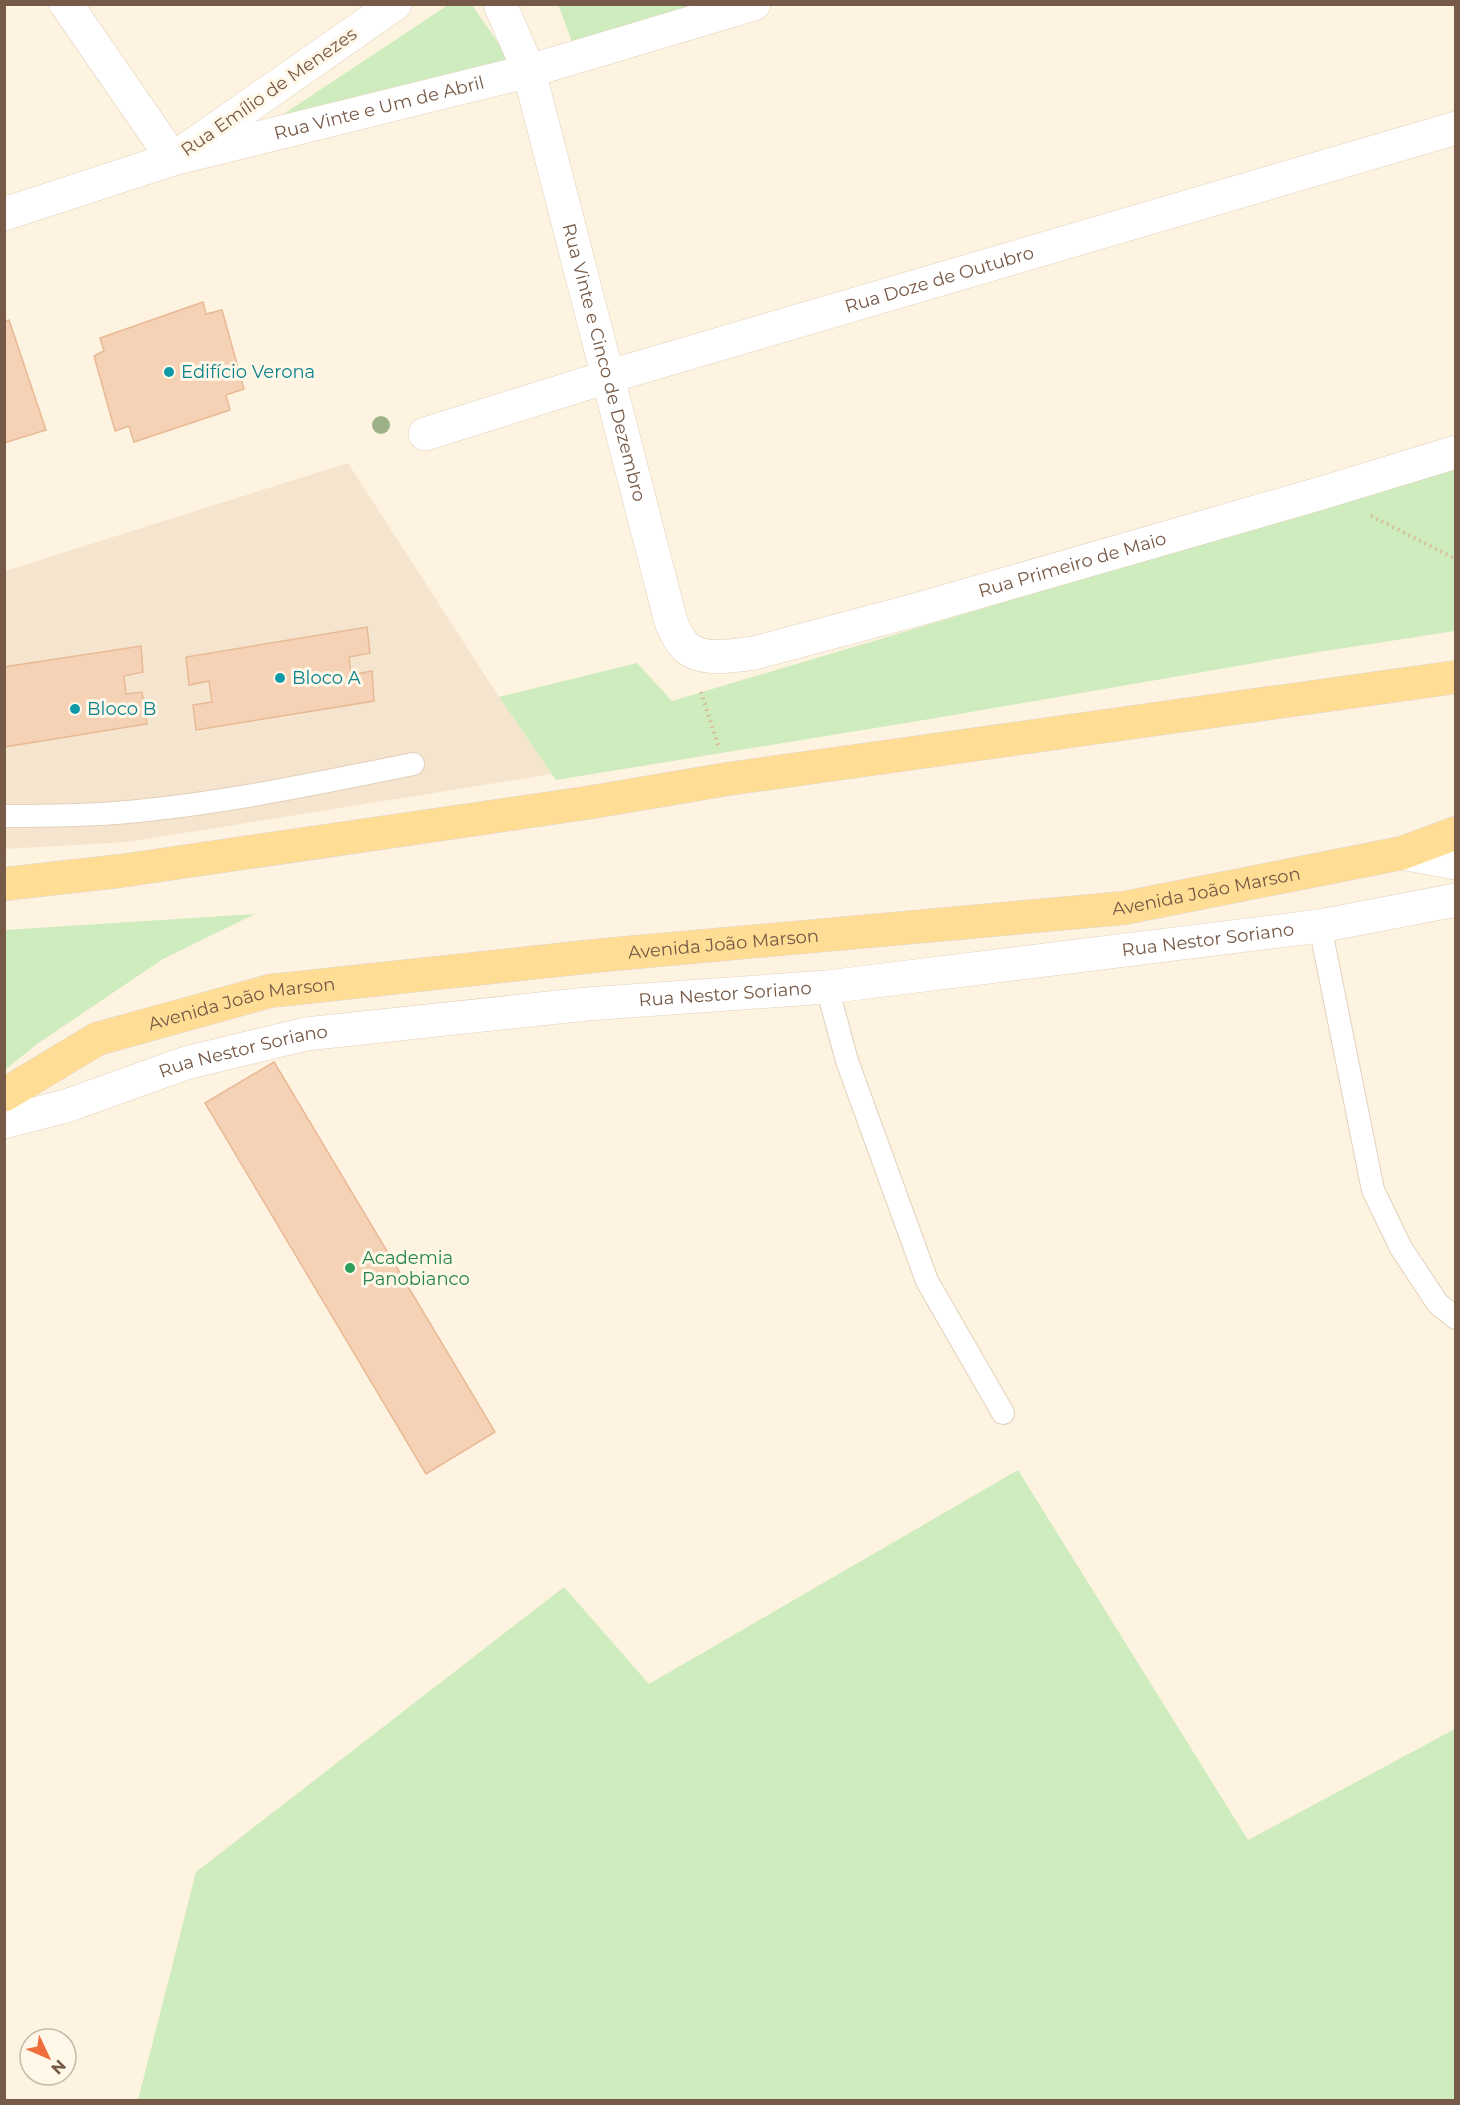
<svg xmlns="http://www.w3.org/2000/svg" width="1460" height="2105" viewBox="0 0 1460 2105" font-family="Montserrat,sans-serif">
  <rect width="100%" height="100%" fill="#fef3e0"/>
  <path fill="#f6e5ce" d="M348 463 499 697 552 774 128 842 5 849V571Z"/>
  <path fill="#ceecbe" d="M558 4 703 5 572 42Z
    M448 5H472L513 64 276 119Z
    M1455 468V631L1312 653 942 717 556 780 499 697 637 663 672 701Z
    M255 914 163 959 37 1044 5 1070V930Z
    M1018 1470 1248 1840 1455 1729V2100H138L196 1872 564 1587 649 1684Z"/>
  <path fill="#f5d2b6" stroke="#e8b995" stroke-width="1.5" d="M203 302 206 314 222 310 244 389 226 395 230 410 134 442 129 426 115 431 94 356 104 351 100 338Z
    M9 320 46 430 4 443V321Z
    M367 627 370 653 349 657 351 675 372 671 374 701 196 730 193 705 212 702 209 681 189 685 186 657Z
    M141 646 143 672 124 676 126 694 142 692 147 724 4 747V667Z
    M274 1062 495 1432 426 1474 205 1103Z"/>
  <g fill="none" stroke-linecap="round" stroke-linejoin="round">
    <defs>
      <path id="lane" d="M4 816C41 816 78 816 115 813 215 805 314 784 413 764
        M1320 926 1373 1190 1401 1248 1438 1304 1456 1318
        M827 987 847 1061 927 1281 1003 1413"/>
      <g id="street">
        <path d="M66 4 173 159"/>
        <path id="s1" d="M500 4 529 71 671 622C675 631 678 639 685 646 700 662 734 656 754 653L919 609 1325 492 1456 452"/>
        <path d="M190 147 395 4"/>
        <path id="s2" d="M4 214 173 159 529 71 754 4"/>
        <path id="s3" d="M425 434 607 377 1456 128"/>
        <path d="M1402 853 1456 863"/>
        <path id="s4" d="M4 1122 66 1106 186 1063 306 1034 587 1004 827 987 1320 926 1456 900"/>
      </g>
      <g id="primary">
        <path d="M4 884 120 871 586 803 728 779 1456 677"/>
        <path id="s5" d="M4 1095 97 1039 270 991 604 955 1124 908 1402 853 1456 833"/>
      </g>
    </defs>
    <use href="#lane" stroke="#e2d0bb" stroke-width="24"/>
    <use href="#street" stroke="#e2d0bb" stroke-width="34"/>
    <use href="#primary" stroke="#ded7d3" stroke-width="34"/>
    <path stroke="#d9b599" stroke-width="4" stroke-dasharray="1.5 4.5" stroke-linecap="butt" d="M1371 516 1456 559
      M701 692 718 745"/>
    <use href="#lane" stroke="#fff" stroke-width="22"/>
    <use href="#street" stroke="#fff" stroke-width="33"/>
    <use href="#primary" stroke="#ffdd95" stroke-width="33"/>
  </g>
  <circle fill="#9cb286" cx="381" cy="425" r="9"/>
  <g fill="#0f9aa8" stroke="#fff7e7" stroke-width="2">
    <circle cx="169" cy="372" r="6"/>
    <circle cx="280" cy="678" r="6"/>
    <circle cx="75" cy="709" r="6"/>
  </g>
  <circle fill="#2e9e5b" stroke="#fff7e7" stroke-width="2" cx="350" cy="1268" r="6"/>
  <g text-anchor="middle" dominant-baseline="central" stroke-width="6" stroke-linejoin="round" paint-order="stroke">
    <g font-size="18" fill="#765946" stroke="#fff7e7">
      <text transform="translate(269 92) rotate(-35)">Rua Emílio de Menezes</text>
      <text stroke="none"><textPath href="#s2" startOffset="390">Rua Vinte e Um de Abril</textPath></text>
      <text stroke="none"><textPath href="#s3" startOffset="537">Rua Doze de Outubro</textPath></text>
      <text stroke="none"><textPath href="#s1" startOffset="374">Rua Vinte e Cinco de Dezembro</textPath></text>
      <text stroke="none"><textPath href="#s1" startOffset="1072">Rua Primeiro de Maio</textPath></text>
      <text stroke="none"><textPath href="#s5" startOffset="1230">Avenida João Marson</textPath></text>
      <text stroke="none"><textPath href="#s4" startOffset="1222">Rua Nestor Soriano</textPath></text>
      <text stroke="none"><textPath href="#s5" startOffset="744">Avenida João Marson</textPath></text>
      <text stroke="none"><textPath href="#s4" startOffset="736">Rua Nestor Soriano</textPath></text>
      <text stroke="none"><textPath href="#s5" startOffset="258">Avenida João Marson</textPath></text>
      <text stroke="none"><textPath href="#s4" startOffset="250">Rua Nestor Soriano</textPath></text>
    </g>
    <g font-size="18" fill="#0d838f" stroke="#fff7e7" text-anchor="start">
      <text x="181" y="372">Edifício Verona</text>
      <text x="292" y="678">Bloco A</text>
      <text x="87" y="709">Bloco B</text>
    </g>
    <g font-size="18" fill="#27864d" stroke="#fff7e7" text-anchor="start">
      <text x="362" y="1258">Academia<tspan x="362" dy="21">Panobianco</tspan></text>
    </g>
  </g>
  <rect width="1460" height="2105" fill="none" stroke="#765946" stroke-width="12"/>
  <g transform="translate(48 2057) rotate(134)"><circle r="28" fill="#fff7e7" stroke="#c8b8a7" stroke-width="1.5"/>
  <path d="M0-4.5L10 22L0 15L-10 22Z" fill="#f06d3c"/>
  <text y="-9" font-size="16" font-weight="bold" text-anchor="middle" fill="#765946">N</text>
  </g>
</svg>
